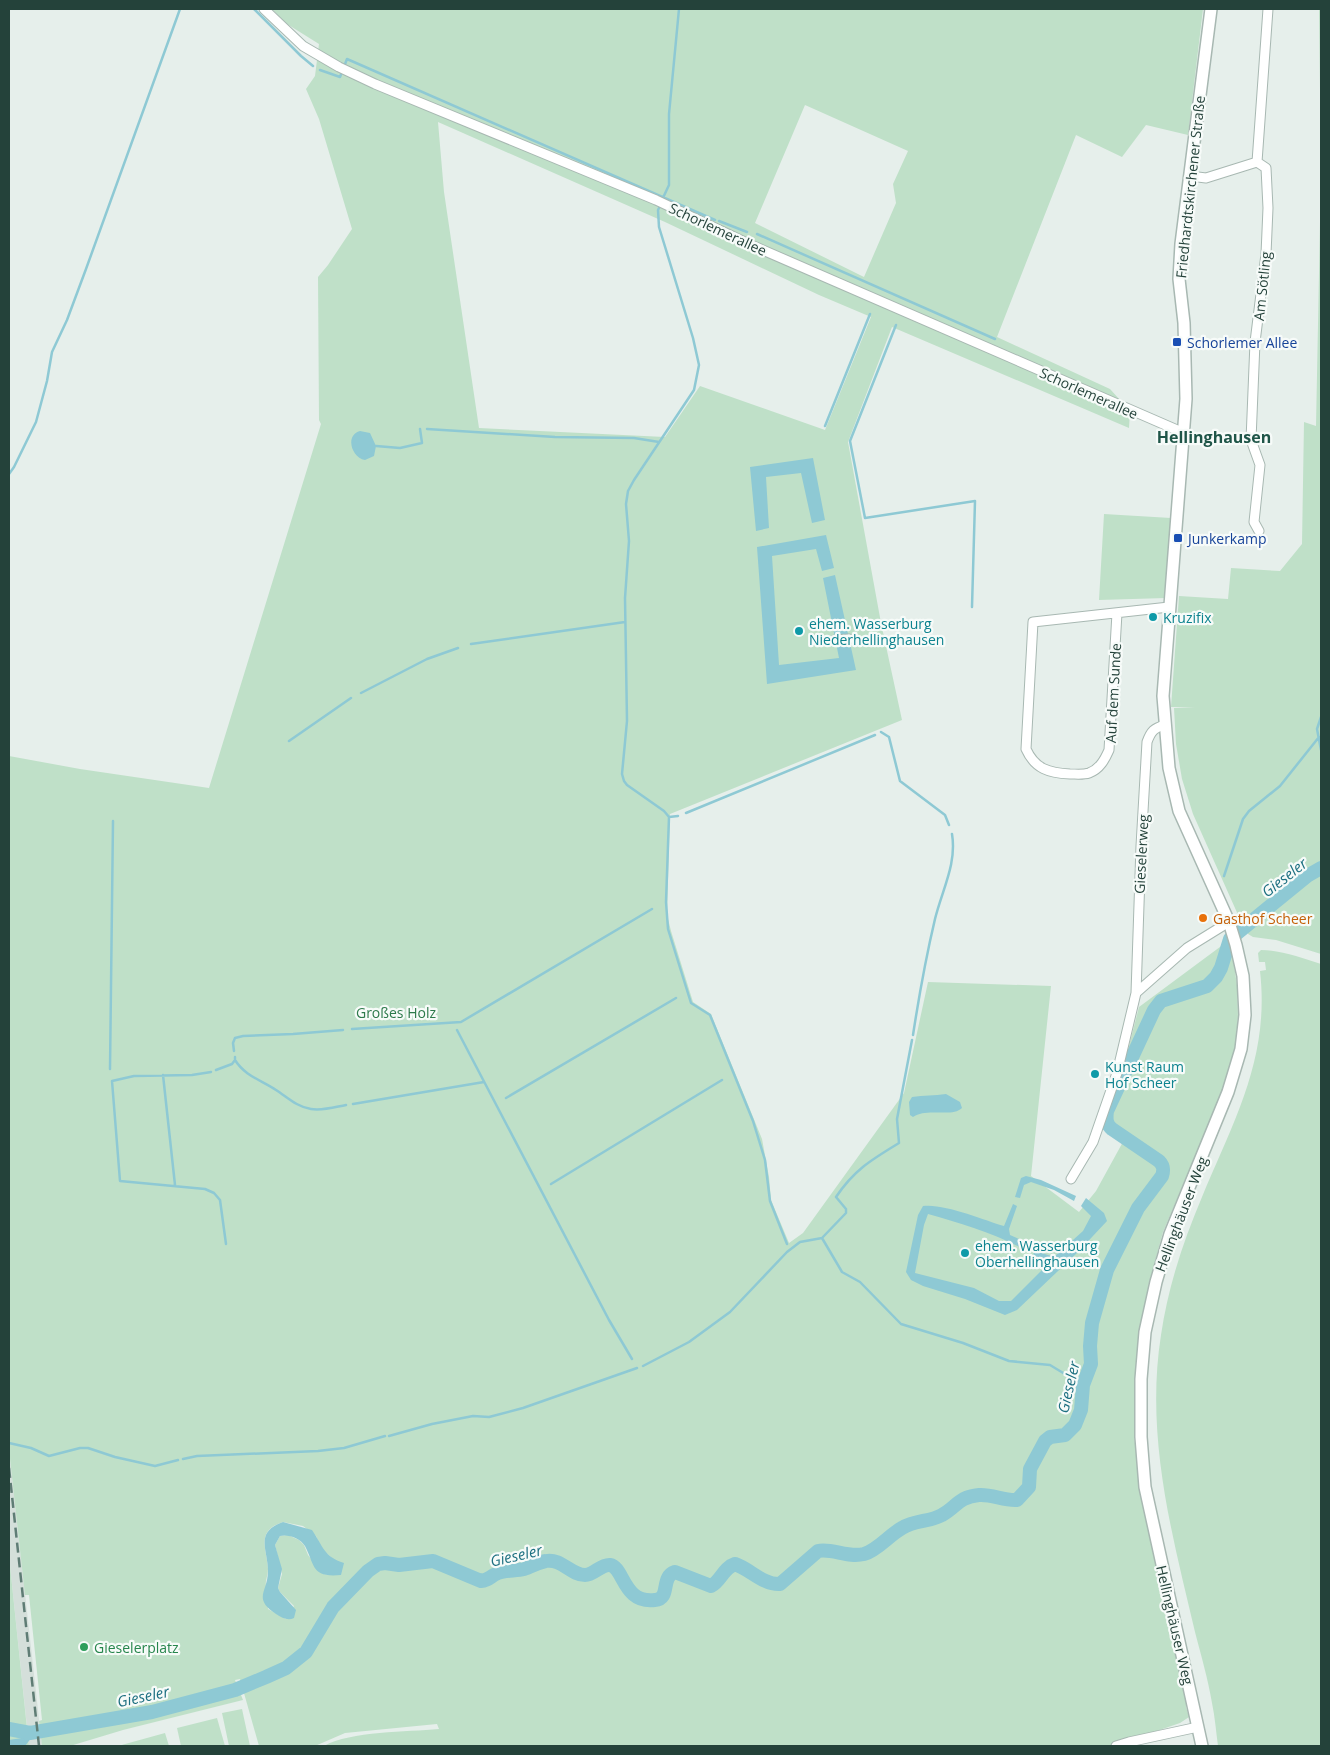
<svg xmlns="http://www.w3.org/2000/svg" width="1330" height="1755" viewBox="0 0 1330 1755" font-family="'Open Sans',sans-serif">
  <rect width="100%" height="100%" fill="#e6efeb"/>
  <path fill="#d4dfda" d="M9 1450 42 1746H29L9 1556Z"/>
  <path fill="#bfe0c8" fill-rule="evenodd" d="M272 9H1203L1188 135 1146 125 1122 157 1076 135 997 337 1110 389 1130 411 1129 428 892 327 848 442 881 623 902 720 670 814 667 915 671 931 693 1002 711 1014 762 1139 769 1177 771 1200 789 1243 803 1233 904 1093 928 982 1051 986 1031 1176 1079 1212 1096 1191 1124 1140 1104 1126 1105 1112 1122 1073 1139 1007 1228 941 1232 952 1237 985 1238 1016 1235 1048 1225 1086 1163 1232 1149 1283 1136 1361 1134 1437 1150 1536 1189 1699 1186 1707 1189 1717 1180 1723 1113 1746H324C351 1731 407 1732 439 1729L437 1724 345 1733 315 1746H259L240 1679 235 1680 243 1700 123 1730 70 1746H42L39 1721 42 1720 29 1595H25L9 1450V756L80 769 209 788 321 424 319 420 318 277 328 265 352 229 319 119 306 89 315 76 319 44 287 24ZM805 105 908 151 893 184 896 203 864 277 755 223ZM438 122 665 222 819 295 871 317 825 430 700 386 665 437 479 428 444 192ZM283 1522 303 1526 316 1536 322 1549 334 1560 341 1575H333L323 1574 308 1555 304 1545 299 1540 288 1535 280 1536 275 1545 282 1574 278 1588 280 1592 294 1606 286 1619 268 1609C268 1600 265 1589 266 1581 267 1576 268 1573 268 1569 267 1549 255 1531 283 1522Z
    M1319 9H1321V954L1276 940 1253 937 1248 934 1247 926 1239 917 1193 814 1182 779 1176 744 1174 708 1195 707H1171L1179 596 1228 599 1231 568 1280 571 1302 544 1304 422 1316 426 1321 171Z
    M1104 514 1171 518 1166 598 1099 600Z
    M1261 950C1281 950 1302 958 1321 964V1746H1218C1216 1732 1215 1717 1212 1703 1208 1679 1201 1655 1195 1632 1172 1534 1145 1437 1161 1335 1168 1287 1183 1242 1202 1197 1234 1120 1270 1058 1260 971L1266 970 1265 962H1259L1258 953Z
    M9 1556 26 1719 29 1746H9Z
    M242 1709 250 1746H229L222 1713Z
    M217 1718 225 1746H181L177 1728Z
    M165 1733 169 1746H118Z"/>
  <path fill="#8ec9d4" d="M360 431 370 433 376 446 374 456 365 460C351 457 345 435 360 431Z
    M813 458 825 520 812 523 801 473 766 477 769 528 756 531 750 467Z
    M826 535 834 568 822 571 816 549 772 556 779 665 839 658 823 578 835 575 856 670 767 684 757 547Z
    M946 1094 960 1102 962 1108C952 1118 927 1107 913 1117L910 1115 909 1102 912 1097C924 1095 934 1096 946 1094Z
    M1026 1176 1041 1180 1076 1196 1074 1201 1054 1190 1031 1182 1024 1185 1020 1198 1015 1197 1021 1178Z
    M1086 1198 1104 1213 1107 1221 1078 1252 1017 1310 1005 1315 965 1299 923 1286 911 1280 906 1272 918 1215 923 1206C943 1203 984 1220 1004 1226L1013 1204 1017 1206 1009 1229 1010 1235 1019 1239 1032 1248 1029 1252C997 1234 963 1224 928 1214L924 1225 915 1273 974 1288 999 1301H1011L1043 1269 1044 1265 1033 1254 1036 1251 1054 1257 1083 1231 1091 1216 1081 1206Z
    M283 1522 312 1530C323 1546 324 1557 344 1563L341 1575C311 1578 315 1565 305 1546 300 1538 288 1534 280 1536L275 1545 282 1569 278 1588 280 1592 296 1610 294 1618C288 1621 282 1618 276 1614 252 1598 268 1592 268 1571 268 1550 254 1532 283 1522Z"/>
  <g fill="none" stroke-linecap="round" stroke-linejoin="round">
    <path stroke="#8ec9d4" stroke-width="2.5" d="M254 9 301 56 313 66
      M320 70 340 77 347 59 715 220
      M662 200 669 185V114L679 9
      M660 206 658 210 659 227 693 338 699 365 694 390 634 480 628 491 626 504 629 541 625 598 627 721 622 774 624 781 627 785 664 811 669 817 678 816
      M719 221 747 232
      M757 234 995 339
      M896 325 850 441 865 518 975 501 972 607
      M825 426 870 314
      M427 429 555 437 634 438 659 442
      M376 446 400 448 422 443 420 429
      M9 474 14 467 36 422 47 381 52 352 67 320 86 269 180 9
      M471 644 625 622
      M361 693 427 659 458 648
      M1321 717 1317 729 1321 750
      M881 732 889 737 900 781 945 815 949 825
      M289 741 351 698
      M686 813 875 735
      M669 817 666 902 668 929 691 1003 710 1015 753 1121 765 1160 770 1201 787 1244
      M1224 876 1243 819 1249 811 1280 786 1319 737
      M352 1029 461 1022 652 909
      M457 1030 609 1320 632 1359
      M913 1035C919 996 926 957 935 919 942 890 957 864 952 834
      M912 1040 897 1119 899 1143C871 1160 854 1170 836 1197L846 1209V1213L822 1238 842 1272 860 1282 901 1324 963 1343 1009 1361 1050 1365 1083 1385
      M234 1051 233 1043 235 1038 243 1036 293 1034 343 1030
      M235 1060C245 1076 261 1080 276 1090 287 1097 297 1107 311 1109 323 1111 335 1107 346 1105
      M110 1069 113 821
      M216 1070 232 1064 235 1060V1057
      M211 1072 192 1075 134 1076 112 1081 120 1181 205 1189 214 1193 220 1200 226 1244
      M163 1075 175 1185
      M506 1098 676 998
      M353 1104 484 1082
      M551 1184 722 1080
      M643 1366 689 1342 730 1312 787 1252 800 1242 822 1238
      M389 1436 432 1424 473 1416 489 1417 523 1408 637 1368
      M9 1443 31 1448 49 1456 80 1448H88L115 1457 155 1466 178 1460
      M183 1459 197 1456 318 1451 344 1448 385 1436
      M357 1577 360 1578"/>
    <path stroke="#8ec9d4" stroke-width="8" d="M9 1744 23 1742 30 1733"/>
    <path stroke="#8ec9d4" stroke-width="14" d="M9 1729 30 1733 152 1712 235 1690 266 1677 286 1668 306 1652 333 1607 368 1571 378 1564 385 1563 399 1565 433 1561 481 1581C490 1580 490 1576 498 1573 506 1570 516 1571 524 1569 531 1567 539 1562 546 1561 561 1558 571 1575 585 1575 594 1575 601 1564 610 1565 624 1567 623 1604 655 1600 671 1599 660 1577 675 1572L711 1586C721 1581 723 1568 735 1564 750 1569 763 1585 780 1584L818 1551C832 1548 848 1558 864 1554 878 1550 889 1535 902 1528 915 1520 930 1522 942 1515 957 1507 958 1497 979 1495 992 1494 1004 1501 1017 1500L1029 1487 1030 1469 1045 1441 1050 1437 1065 1435 1075 1425 1081 1410 1083 1385 1091 1364 1090 1346 1092 1323 1107 1270 1138 1208 1162 1176C1164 1170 1164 1166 1159 1161L1112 1129C1106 1124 1106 1119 1107 1111L1154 1010 1161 1001 1207 986 1216 977 1221 968 1230 939 1307 876 1321 868"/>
    <defs>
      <path id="minor" d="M264 9 303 46 339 67 375 84 656 200 749 244 1184 433
        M1190 176 1206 178 1257 162
        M1259 531 1254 522 1260 465 1251 440 1255 342 1266 254 1268 208 1266 168 1257 162 1268 9
        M1117 613 1109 750C1105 759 1100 769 1089 773 1083 775 1076 774 1070 774 1049 773 1035 769 1026 749L1033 622 1169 607
        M835 640 849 639
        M1136 993 1187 948 1229 922
        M1071 1179 1093 1142 1117 1073 1136 993 1141 846 1147 742C1151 731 1154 728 1165 725
        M1116 1746 1129 1742 1198 1727"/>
      <path id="tertiary" d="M1202 1746 1145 1487 1141 1437V1379L1145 1332 1156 1282 1170 1234 1228 1092 1241 1049 1245 1015 1243 976 1236 945 1229 922 1179 811 1169 768 1163 696 1186 399 1184 323 1179 279 1181 244 1211 9"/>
    </defs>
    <use href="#minor" stroke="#a8b8b2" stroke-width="11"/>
    <use href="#tertiary" stroke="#a8b8b2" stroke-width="14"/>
    <use href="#minor" stroke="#fff" stroke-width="9"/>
    <use href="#tertiary" stroke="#fff" stroke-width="11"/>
    <path stroke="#5f7d75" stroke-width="2.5" stroke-dasharray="10 5" stroke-linecap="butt" d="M9 1468 39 1746"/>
  </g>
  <g fill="#1a4fb4" stroke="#f7fbf9" stroke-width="2">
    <rect x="1172" y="337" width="10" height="10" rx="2.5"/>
    <rect x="1173" y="533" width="10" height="10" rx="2.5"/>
  </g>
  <g fill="#0f9aa8" stroke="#f7fbf9" stroke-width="2">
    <circle cx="1153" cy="617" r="5"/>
    <circle cx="799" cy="631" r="5"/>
    <circle cx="1095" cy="1074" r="5"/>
    <circle cx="965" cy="1253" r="5"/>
  </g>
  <circle fill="#e8710a" stroke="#f7fbf9" stroke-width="2" cx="1203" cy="918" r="5"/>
  <circle fill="#2e9e5b" stroke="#f7fbf9" stroke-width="2" cx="84" cy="1647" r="5"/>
  <g text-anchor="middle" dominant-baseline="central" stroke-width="4.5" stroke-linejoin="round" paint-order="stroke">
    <g font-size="14" fill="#24423a" stroke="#f7fbf9">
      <text transform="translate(1190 187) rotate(-84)">Friedhardtskirchener Straße</text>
      <text transform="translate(718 229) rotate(25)">Schorlemerallee</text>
      <text transform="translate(1262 286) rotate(-84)">Am Sötling</text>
      <text transform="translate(1089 393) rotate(24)">Schorlemerallee</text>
      <text transform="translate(1113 693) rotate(-87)">Auf dem Sunde</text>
      <text transform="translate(1141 854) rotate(-87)">Gieselerweg</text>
      <text transform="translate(1181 1214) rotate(-69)">Hellinghäuser Weg</text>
      <text transform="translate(1175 1625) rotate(77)">Hellinghäuser Weg</text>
    </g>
    <g font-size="14" fill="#164399" stroke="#f7fbf9" text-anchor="start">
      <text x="1187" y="342">Schorlemer Allee</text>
      <text x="1188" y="538">Junkerkamp</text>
    </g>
    <g font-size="14" fill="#0d838f" stroke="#f7fbf9" text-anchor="start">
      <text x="1163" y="617">Kruzifix</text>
      <text x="809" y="623">ehem. Wasserburg<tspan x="809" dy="16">Niederhellinghausen</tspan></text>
      <text x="1105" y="1066">Kunst Raum<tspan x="1105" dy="16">Hof Scheer</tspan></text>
      <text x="975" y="1245">ehem. Wasserburg<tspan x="975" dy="16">Oberhellinghausen</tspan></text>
    </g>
    <g font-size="14" fill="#c56008" stroke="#f7fbf9" text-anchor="start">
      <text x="1213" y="918">Gasthof Scheer</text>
    </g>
    <g font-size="14" fill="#2d7a4b" stroke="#f7fbf9">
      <text x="396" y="1012">Großes Holz</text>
    </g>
    <g font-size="14" fill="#27864d" stroke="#f7fbf9" text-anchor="start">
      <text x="94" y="1647">Gieselerplatz</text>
    </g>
    <g font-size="15" font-style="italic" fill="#1c6f80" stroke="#f7fbf9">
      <text transform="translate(1284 877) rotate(-38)">Gieseler</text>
      <text transform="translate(1068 1387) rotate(-77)">Gieseler</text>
      <text transform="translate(516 1555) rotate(-13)">Gieseler</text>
      <text transform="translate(143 1696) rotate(-12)">Gieseler</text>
    </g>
    <g font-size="16" font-weight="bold" fill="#1f5548" stroke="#f7fbf9">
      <text x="1214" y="437">Hellinghausen</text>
    </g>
  </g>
  <rect width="1330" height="1755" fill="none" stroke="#24423a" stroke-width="20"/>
</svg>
